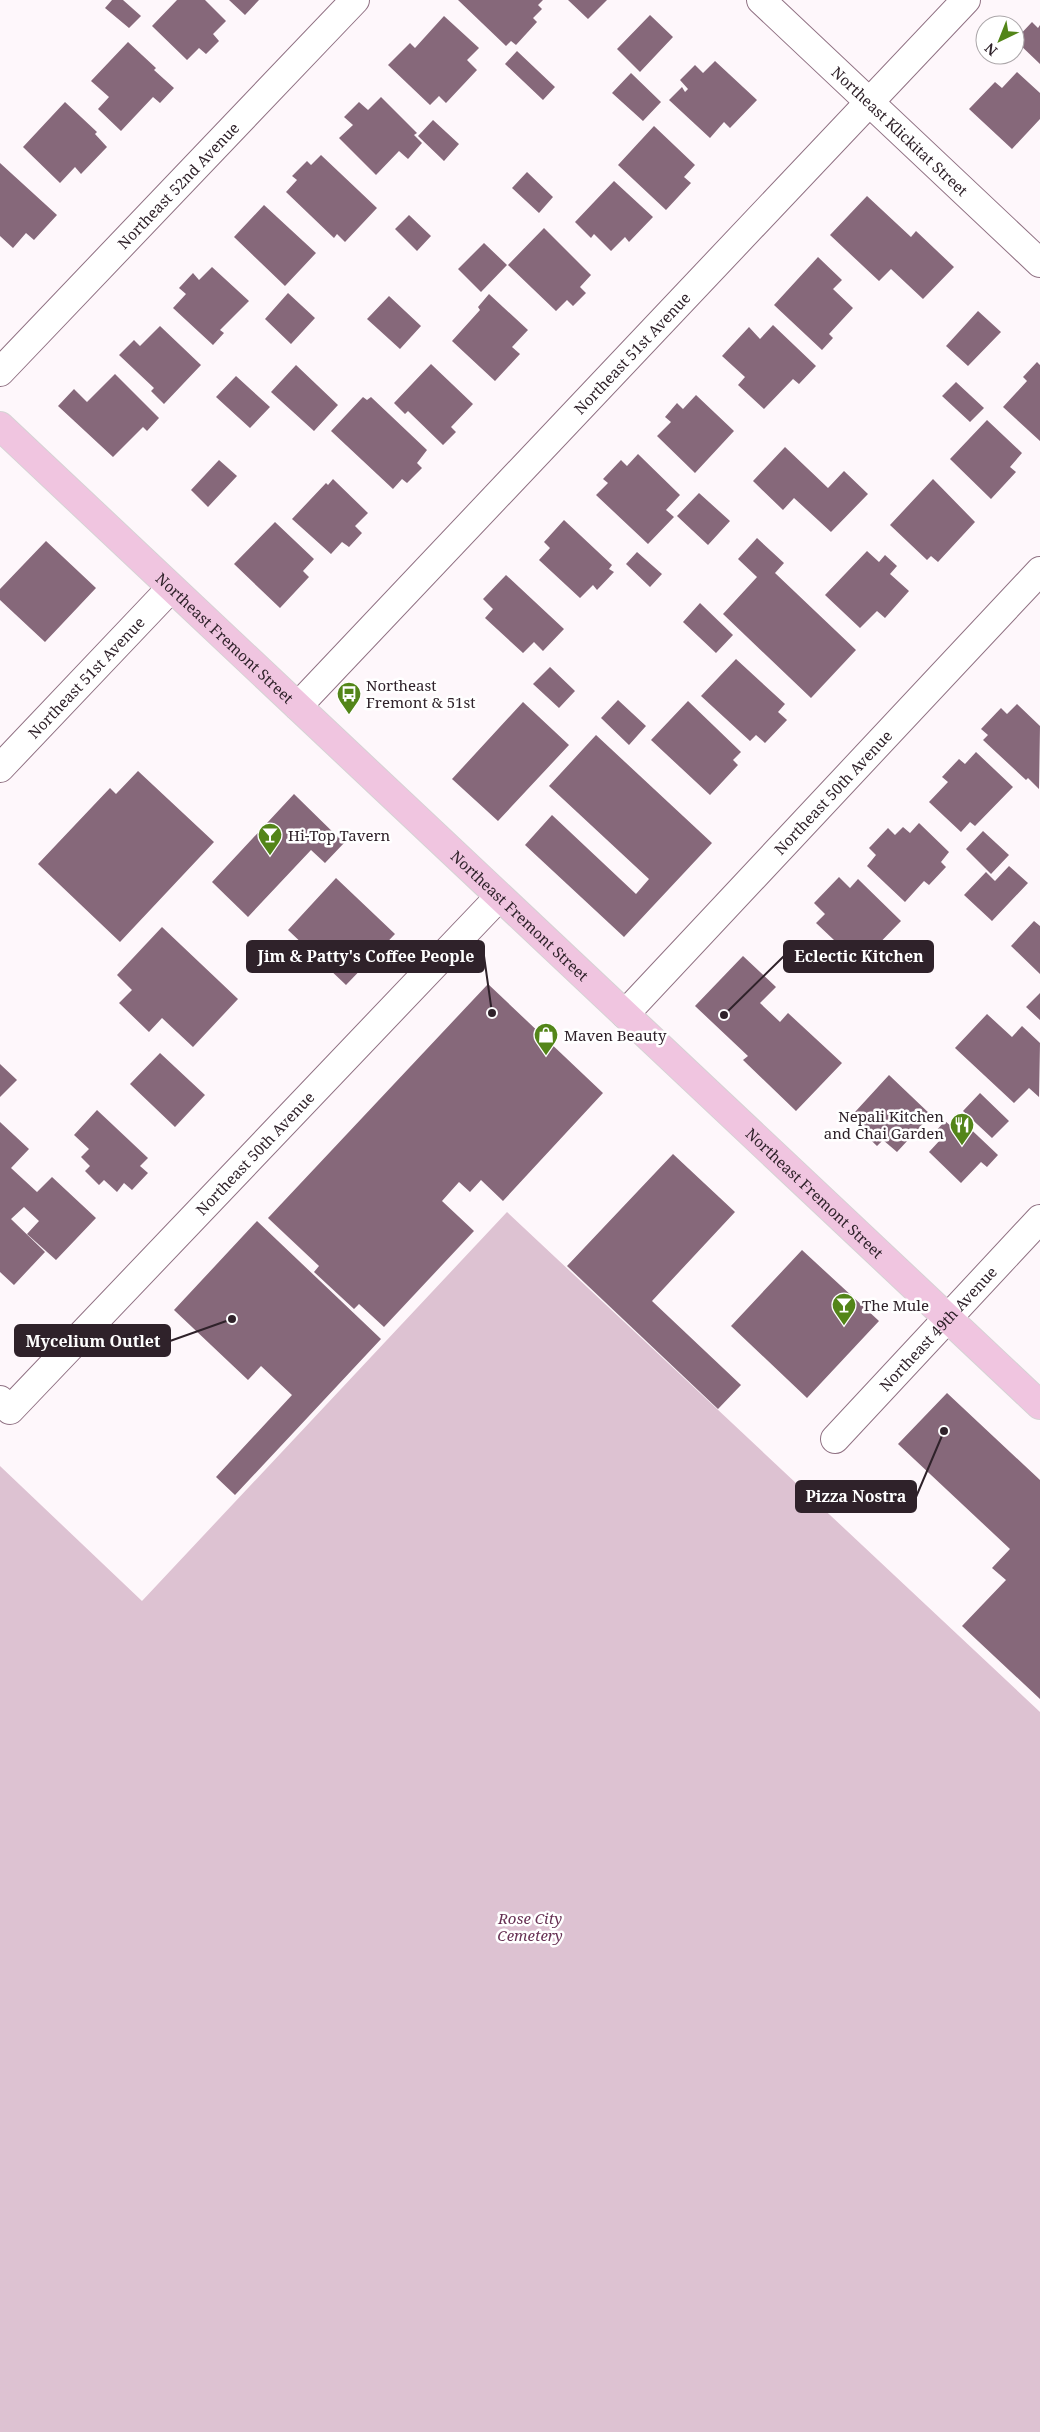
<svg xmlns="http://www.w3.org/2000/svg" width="1040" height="2432" viewBox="0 0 1040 2432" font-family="'Noto Serif',serif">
  <rect width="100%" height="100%" fill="#fef7fb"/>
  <path fill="#ddc2d2" d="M507 1212 1040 1712V2432H0V1466L142 1601Z"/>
  <path fill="#86687a" d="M112 0H123L141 16 129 28 105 8Z
    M177 0H205L226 21 213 34 219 41 206 54 199 48 187 60 152 26Z
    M229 0H259L245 15Z
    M458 0H543L538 5 542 9 533 18 537 22 516 45 511 41 506 46Z
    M568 0H607L588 19Z
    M650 15 673 37 640 72 617 49Z
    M444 16 479 48 467 60 477 70 446 103 439 96 430 105 388 65 410 43 415 48Z
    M1032 22 1038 28 1040 25V64L1015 40Z
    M128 42 156 68 154 70 174 88 160 103 153 97 121 131 98 109 109 97 91 81Z
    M517 51 555 87 543 100 505 64Z
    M715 61 757 100 730 128 724 122 710 138 669 100 682 87 685 92 688 89 680 80 695 65 703 73Z
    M1017 72 1040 93V119L1012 149 969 109 995 82 1002 88Z
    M631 73 661 102 643 121 612 93Z
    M381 97 417 133 414 135 422 143 408 159 399 151 376 175 339 138 353 125 344 117 359 102 368 110Z
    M65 102 97 132 95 134 107 147 81 174 75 167 60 183 23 147Z
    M433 120 459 144 444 161 418 136Z
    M654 126 695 165 684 177 691 183 666 210 618 165Z
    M321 155 377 208 345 242 337 234 334 238 286 192 297 180 292 176 307 161 311 165Z
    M0 163 57 215 34 240 26 233 13 248 0 236Z
    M527 172 553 197 539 213 512 188Z
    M614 181 653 217 629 242 625 237 611 251 594 234 591 238 575 222Z
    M867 196 911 237 916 231 954 267 923 299 891 269 879 281 830 235Z
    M264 205 316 253 285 286 234 237Z
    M409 215 431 236 417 251 395 229Z
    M544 228 591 275 580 287 586 293 573 306 567 300 556 311 508 265Z
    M484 243 507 265 481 292 458 269Z
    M818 257 842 280 833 289 853 308 829 334 833 338 822 350 774 305Z
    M212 267 249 301 220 330 224 333 213 345 173 308 186 294 179 288 193 273 199 280Z
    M288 293 315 318 291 344 265 319Z
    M489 294 528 330 512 347 520 354 495 381 452 341 480 310 478 307Z
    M389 296 421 326 400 349 367 319Z
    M978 311 1001 332 968 366 946 346Z
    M773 325 816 366 799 384 793 379 764 409 738 385 745 377 722 356 749 327 760 339Z
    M160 326 201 365 164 404 151 391 154 388 119 355 134 340 140 346Z
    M1037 362 1040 365V441L1003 407 1027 381 1023 377Z
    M431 364 473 404 451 427 456 432 443 445 408 411 405 414 394 403Z
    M296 365 338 405 314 431 271 392Z
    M115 374 159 418 147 431 143 427 113 457 58 406 74 389 87 402Z
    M236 376 270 407 250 428 216 397Z
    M956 382 984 408 970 422 942 396Z
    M696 395 734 431 695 473 657 436 671 422 665 417 677 403 683 409Z
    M363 397 367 400 371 397 427 450 417 463 422 468 407 483 402 479 393 489 331 431Z
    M987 420 1022 453 1010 467 1016 472 991 499 950 459Z
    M785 447 828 488 844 471 868 494 831 532 794 498 783 510 753 481Z
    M638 454 680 495 666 510 674 517 648 544 596 495 608 483 603 479 621 460 627 466Z
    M219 460 237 476 208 507 191 490Z
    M333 479 368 513 355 526 362 533 349 547 342 542 331 554 292 519 326 483 328 485Z
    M933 479 975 522 938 562 931 556 927 560 890 525Z
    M699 493 730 521 708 545 677 516Z
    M564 520 612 565 609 569 614 572 597 590 593 585 580 598 539 560 550 548 544 542Z
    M275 522 314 559 303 571 309 577 280 608 234 564Z
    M757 538 784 563 775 573 856 650 811 698 723 614 757 577 738 559Z
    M46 541 96 588 45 642 0 600V589Z
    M867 551 879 562 885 555 897 566 890 574 909 591 885 618 877 611 860 628 825 595Z
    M637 552 662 574 650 587 626 564Z
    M506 575 564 629 543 651 534 642 523 653 485 618 493 609 483 599Z
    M700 603 733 635 716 653 683 622Z
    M736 659 785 704 778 712 787 720 765 743 756 735 750 741 701 696Z
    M550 667 575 691 559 708 533 684Z
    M618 700 646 726 629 745 601 718Z
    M688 701 741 752 733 760 738 765 710 795 651 740Z
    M523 702 569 745 498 821 452 779Z
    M1017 704 1040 726 1039 789 1028 778 1026 780 983 740 988 735 981 729 1001 708 1007 714Z
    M596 735 712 843 624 937 525 845 552 815 636 894 649 879 549 786Z
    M976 752 1013 787 975 826 970 822 961 832 929 802 948 782 942 777 959 759 965 764Z
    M138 771 214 842 120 942 38 864 110 788 116 794Z
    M294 794 344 843 325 863 311 850 248 917 212 882Z
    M919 823 949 852 941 862 946 867 929 885 924 881 905 902 867 866 876 855 869 848 888 828 895 835 903 827 910 833Z
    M983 831 1009 855 991 874 966 849Z
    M1009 866 1028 883 992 921 964 895 986 872 995 881Z
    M839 877 850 888 858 879 901 921 864 959 857 953 853 958 816 923 825 914 814 903Z
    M336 878 395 934 346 985 288 930Z
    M1034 921 1040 926V974L1011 946Z
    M162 927 238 999 193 1047 162 1018 149 1032 119 1003 132 990 117 975Z
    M743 956 776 987 760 1003 780 1022 788 1013 842 1063 796 1111 743 1060 748 1056 695 1006Z
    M488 984 603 1093 503 1201 481 1180 470 1192 459 1182 442 1201 474 1231 384 1327 359 1304 354 1309 314 1272 319 1266 268 1218Z
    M1040 993V1020L1026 1007Z
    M987 1014 1012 1037 1022 1026 1040 1043 1039 1097 1029 1088 1014 1103 955 1048Z
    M160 1053 205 1095 175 1127 130 1084Z
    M0 1064 17 1080 0 1097Z
    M889 1075 931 1115 897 1152 883 1140 877 1146 856 1126 863 1118 855 1112Z
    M980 1093 1009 1121 992 1138 963 1111Z
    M97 1110 148 1158 140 1166 148 1173 132 1190 124 1183 117 1192 104 1180 99 1185 85 1171 90 1166 81 1157 89 1149 74 1135Z
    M960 1119 998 1155 987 1167 981 1162 961 1183 929 1152 941 1139 934 1133 945 1121 952 1127Z
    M0 1122 29 1149 11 1168 37 1192 52 1177 96 1218 56 1260 27 1234 39 1221 24 1207 11 1219 45 1252 14 1285 0 1272Z
    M673 1154 735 1212 652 1301 741 1385 718 1409 567 1266Z
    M257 1221 381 1339 235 1495 216 1477 292 1395 261 1366 248 1380 174 1310Z
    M802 1250 879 1321 807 1398 731 1326Z
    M947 1393 1040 1480V1699L962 1626 1006 1580 992 1568 1010 1549 898 1444Z"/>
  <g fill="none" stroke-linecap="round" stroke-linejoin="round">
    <defs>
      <g id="minor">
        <path id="s1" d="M761 0 1040 263"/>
        <path id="s2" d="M0 372 355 0"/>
        <path id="s3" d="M298 706 966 0"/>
        <path id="s4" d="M0 768 171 588"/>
        <path id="s5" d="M625 1014 1040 571"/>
        <path id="s6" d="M0 1400 10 1410 499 897"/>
        <path id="s7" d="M835 1439 1040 1219"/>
      </g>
      <g id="major">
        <path id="s8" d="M0 426 1040 1405"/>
      </g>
    </defs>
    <use href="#minor" stroke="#907183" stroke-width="30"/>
    <use href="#major" stroke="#d5d3d4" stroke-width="30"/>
    <use href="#minor" stroke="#fff" stroke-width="28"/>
    <use href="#major" stroke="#f0c5e0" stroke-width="28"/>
  </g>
  <defs>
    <symbol id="bus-pin" viewBox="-11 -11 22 30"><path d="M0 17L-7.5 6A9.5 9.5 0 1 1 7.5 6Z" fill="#538519" stroke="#fff"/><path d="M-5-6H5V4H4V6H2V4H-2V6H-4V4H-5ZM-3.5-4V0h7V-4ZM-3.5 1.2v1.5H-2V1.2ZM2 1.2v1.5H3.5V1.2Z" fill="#fff"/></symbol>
    <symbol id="bar-pin" viewBox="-11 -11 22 30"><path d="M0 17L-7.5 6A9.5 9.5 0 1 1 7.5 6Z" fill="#538519" stroke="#fff"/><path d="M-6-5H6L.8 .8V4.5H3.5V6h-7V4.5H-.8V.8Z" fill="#fff"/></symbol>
    <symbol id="shop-pin" viewBox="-11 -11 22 30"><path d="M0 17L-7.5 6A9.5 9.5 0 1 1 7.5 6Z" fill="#538519" stroke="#fff"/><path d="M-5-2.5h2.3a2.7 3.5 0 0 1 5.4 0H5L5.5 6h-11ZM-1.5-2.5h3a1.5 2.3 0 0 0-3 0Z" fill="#fff"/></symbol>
    <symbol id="restaurant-pin" viewBox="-11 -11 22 30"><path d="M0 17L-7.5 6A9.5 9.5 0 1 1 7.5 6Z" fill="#538519" stroke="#fff"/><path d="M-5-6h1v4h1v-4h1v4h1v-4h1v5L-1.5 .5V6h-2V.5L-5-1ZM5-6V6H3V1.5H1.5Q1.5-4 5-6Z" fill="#fff"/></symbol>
  </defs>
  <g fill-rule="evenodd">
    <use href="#bus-pin" x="335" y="680" width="28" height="38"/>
    <use href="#bar-pin" x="256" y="821" width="28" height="38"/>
    <use href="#shop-pin" x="532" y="1021" width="28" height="38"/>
    <use href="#restaurant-pin" x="948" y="1111" width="28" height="38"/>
    <use href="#bar-pin" x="830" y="1291" width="28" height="38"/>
  </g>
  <g text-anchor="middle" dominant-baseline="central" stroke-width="5" stroke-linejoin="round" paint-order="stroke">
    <g font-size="15" fill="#2f222a" stroke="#fff">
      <text stroke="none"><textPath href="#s1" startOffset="191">Northeast Klickitat Street</textPath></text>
      <text stroke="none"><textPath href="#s2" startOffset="258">Northeast 52nd Avenue</textPath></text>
      <text stroke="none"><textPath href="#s3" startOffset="486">Northeast 51st Avenue</textPath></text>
      <text stroke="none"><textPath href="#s8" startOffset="309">Northeast Fremont Street</textPath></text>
      <text stroke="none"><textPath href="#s4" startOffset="125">Northeast 51st Avenue</textPath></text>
      <text stroke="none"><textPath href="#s5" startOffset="304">Northeast 50th Avenue</textPath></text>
      <text stroke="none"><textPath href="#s8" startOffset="714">Northeast Fremont Street</textPath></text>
      <text stroke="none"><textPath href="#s6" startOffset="369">Northeast 50th Avenue</textPath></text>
      <text stroke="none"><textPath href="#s8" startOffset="1119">Northeast Fremont Street</textPath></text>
      <text stroke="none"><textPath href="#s7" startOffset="151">Northeast 49th Avenue</textPath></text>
    </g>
    <g font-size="15" fill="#2f222a" stroke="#fff" text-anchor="start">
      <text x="366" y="685">Northeast<tspan x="366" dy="17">Fremont &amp; 51st</tspan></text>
      <text x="288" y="835">Hi-Top Tavern</text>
      <text x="564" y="1035">Maven Beauty</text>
      <text x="944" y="1116" text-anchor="end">Nepali Kitchen<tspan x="944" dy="17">and Chai Garden</tspan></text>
      <text x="862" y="1305">The Mule</text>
    </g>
    <g font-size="15" font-style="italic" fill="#673154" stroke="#fff">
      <text x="530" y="1918">Rose City<tspan x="530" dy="17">Cemetery</tspan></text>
    </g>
  </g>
  <path fill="none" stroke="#2f222a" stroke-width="2" d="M724 1015L784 956M492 1013L484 956M232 1319L170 1341M944 1431L916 1497"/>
  <g fill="#2f222a" stroke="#fff" stroke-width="2">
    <circle cx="724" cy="1015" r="5"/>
    <circle cx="492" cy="1013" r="5"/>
    <circle cx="232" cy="1319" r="5"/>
    <circle cx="944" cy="1431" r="5"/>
  </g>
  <g fill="#2f222a" stroke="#2f222a" stroke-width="2">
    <rect x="784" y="941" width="149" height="31" rx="5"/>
    <rect x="247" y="941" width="237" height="31" rx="5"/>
    <rect x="15" y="1325" width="155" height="31" rx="5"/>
    <rect x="796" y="1481" width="120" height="31" rx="5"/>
  </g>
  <g font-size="16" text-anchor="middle" font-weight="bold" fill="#fff">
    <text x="859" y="962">Eclectic Kitchen</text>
    <text x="366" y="962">Jim &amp; Patty's Coffee People</text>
    <text x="93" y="1347">Mycelium Outlet</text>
    <text x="856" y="1502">Pizza Nostra</text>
  </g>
  <g transform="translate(1000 40) rotate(223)"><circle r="24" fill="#ffffff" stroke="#aca7aa"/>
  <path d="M0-4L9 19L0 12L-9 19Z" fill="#538519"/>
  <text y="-8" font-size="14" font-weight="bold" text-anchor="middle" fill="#2f222a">N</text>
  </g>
</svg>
